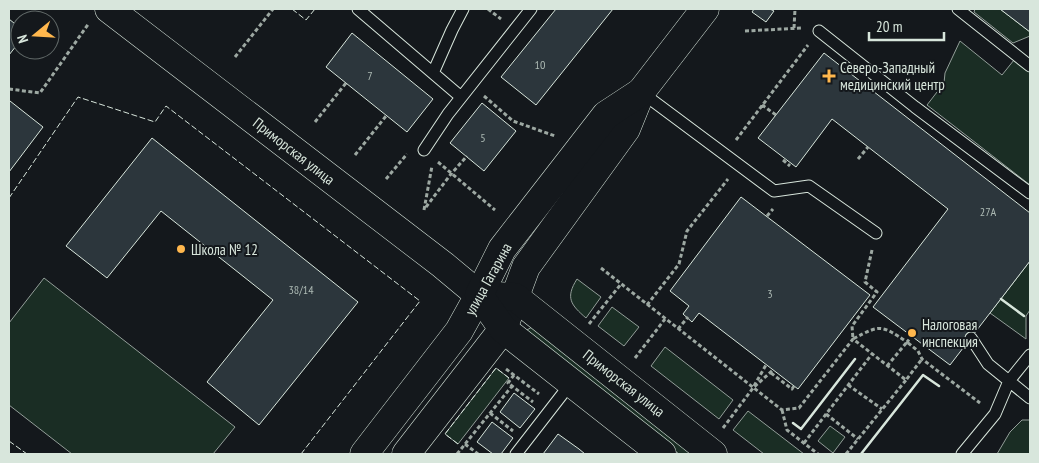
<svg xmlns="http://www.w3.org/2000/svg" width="1039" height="463" viewBox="0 0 1039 463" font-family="'PT Sans Narrow',sans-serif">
  <rect width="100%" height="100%" fill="#14181c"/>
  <path fill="#1a2d24" stroke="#939e99" d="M975 9H1000L1030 32V36L1013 43 974 12Z
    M960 41 1002 75 1014 60 1030 72V185L927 105 944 83 945 73Z
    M1030 261V310L1026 316V339L990 313Z
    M44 278 235 427 213 454H72L9 405V323Z
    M577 279 601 297 586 318C571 305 565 298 577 279Z
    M612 307 639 327 624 346 598 326Z
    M532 327 698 454H679L529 336 527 330Z
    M665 347 733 400 719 419 651 366Z
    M496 368 509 378 458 444 445 434Z
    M748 411 804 454H764L733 430Z
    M1022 420H1030V454H997L1010 432Z
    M830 426 845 437 833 453 818 441Z"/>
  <path fill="#2c363c" stroke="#d8e6dc" d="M556 9H613L536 105 501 77Z
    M754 9H770L774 11 766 22 752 12Z
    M1000 9H1030V32Z
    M9 19 20 28V41L9 55Z
    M352 33 433 99 407 132 326 67Z
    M824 53 1030 213V261L950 365 873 307 948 209 832 119 796 167 758 138Z
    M10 101 43 127 9 172V103Z
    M482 103 516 131 484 171 450 143Z
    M152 138 358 302 259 425 207 382 273 300 161 211 107 278 66 246Z
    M741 197 870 295 798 389 699 313 692 322 683 314 689 306 670 291Z
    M514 393 535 409 520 428 500 412Z
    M492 422 513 438 501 454H493L477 442Z
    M558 434 579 449 585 454H543Z"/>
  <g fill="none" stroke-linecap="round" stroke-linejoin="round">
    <defs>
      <path id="service" d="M358 9 461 97
        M958 9 1030 66
        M819 31 915 107 1030 193
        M433 73 452 30 463 9
        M641 92 774 191 809 186 876 233
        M424 150 448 114 531 9
        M971 338 988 364 1030 398
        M516 454 571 383
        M962 454 995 414 1009 381 1030 355"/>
      <path id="tertiary" d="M503 329 526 267 626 129 641 92"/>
      <path id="secondary" d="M109 9 443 265 479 295 515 297 713 454
        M364 454 459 331 479 295
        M406 454 503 329"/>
      <path id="primary" d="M662 454 503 329 479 295 502 249 606 115 641 92 705 9"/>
    </defs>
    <use href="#service" stroke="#d8e6dc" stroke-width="13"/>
    <use href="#tertiary" stroke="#d8e6dc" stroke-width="29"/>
    <use href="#secondary" stroke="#d8e6dc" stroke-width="29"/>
    <use href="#primary" stroke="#d8e6dc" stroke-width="29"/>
    <path stroke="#9da8a2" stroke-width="3" stroke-dasharray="4 2.5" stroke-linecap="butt" d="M488 9 501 19
      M794 28 795 9
      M745 31 802 28
      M235 57 273 9
      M9 89 40 93 89 23
      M484 96 513 121 555 136
      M762 105 776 115
      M315 122 346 83
      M736 140 808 45
      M355 155 386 116
      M858 159 868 147
      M783 160 790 166
      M438 162 495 210
      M386 179 407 154
      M426 207 451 174 467 156
      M424 210 432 166
      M767 216 773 209
      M872 250 865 282 877 292 852 326 853 339C881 324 881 325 907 342L912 336
      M601 268 782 410 799 408 853 339 906 380 922 359
      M647 305 679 264 687 231 728 179
      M589 324 621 284
      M678 329 688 317
      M635 358 665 319
      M887 366 907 342 918 351 922 359 980 403
      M506 369 539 394
      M771 373 792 389 794 386
      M514 375 508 383 533 402
      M848 385 882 409
      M754 386 766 365
      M782 410 787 430 818 454
      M490 413 513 431
      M826 414 858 439
      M723 428 753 388 773 370
      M804 443 872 354
      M465 444 478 454
      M457 454 512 386
      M846 454 906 380"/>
    <use href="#service" stroke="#14181c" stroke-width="11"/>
    <use href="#tertiary" stroke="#14181c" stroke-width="28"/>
    <use href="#secondary" stroke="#14181c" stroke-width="28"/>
    <use href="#primary" stroke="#14181c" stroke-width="28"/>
    <path stroke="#d8e6dc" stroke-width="1" stroke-dasharray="6 2.5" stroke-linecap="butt" d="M292 9 306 20 315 9
      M9 198 78 97 155 122 166 106 420 301 301 454
      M9 441 27 454
      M458 444 445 434 496 368 509 378"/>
    <path stroke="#d8e6dc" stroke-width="2.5" d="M1001 299 1024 316
      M793 423 801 429 855 359
      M861 454 923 375 939 386"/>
  </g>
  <g fill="#ffb74d" stroke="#14181c" stroke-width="2">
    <path d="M826.5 68.5h5v5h5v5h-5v5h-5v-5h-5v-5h5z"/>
    <circle cx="181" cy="249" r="5"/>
    <circle cx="912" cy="333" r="5"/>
  </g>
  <g text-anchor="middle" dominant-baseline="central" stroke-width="4" stroke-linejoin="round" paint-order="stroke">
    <g font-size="12" fill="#adbab4">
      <text x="540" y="64">10</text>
      <text x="370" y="75">7</text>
      <text x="483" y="137">5</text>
      <text x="988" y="211">27А</text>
      <text x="301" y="289">38/14</text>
      <text x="770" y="293">3</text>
    </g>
    <g font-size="15" fill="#d8e6dc" stroke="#14181c" text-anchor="start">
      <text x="840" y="67">Северо-Западный<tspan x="840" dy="17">медицинский центр</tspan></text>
      <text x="191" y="249">Школа № 12</text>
      <text x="922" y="324">Налоговая<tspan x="922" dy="17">инспекция</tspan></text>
    </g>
    <g font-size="15" fill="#d8e6dc" stroke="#14181c">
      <text transform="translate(294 151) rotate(38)">Приморская улица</text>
      <text transform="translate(488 279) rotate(-61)">улица Гагарина</text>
      <text transform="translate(624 383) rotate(38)">Приморская улица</text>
    </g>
  </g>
  <rect width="1039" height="463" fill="none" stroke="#d8e6dc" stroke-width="20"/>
  <g transform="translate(35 35) rotate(252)"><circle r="24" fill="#14181c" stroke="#626a69"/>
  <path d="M0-4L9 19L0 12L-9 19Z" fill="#ffb74d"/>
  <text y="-8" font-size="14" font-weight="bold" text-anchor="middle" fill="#d8e6dc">N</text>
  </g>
  <path d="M869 32v8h75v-8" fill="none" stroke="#d8e6dc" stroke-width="2.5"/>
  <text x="876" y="32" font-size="15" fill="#d8e6dc" stroke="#14181c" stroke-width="4" paint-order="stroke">20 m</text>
</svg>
